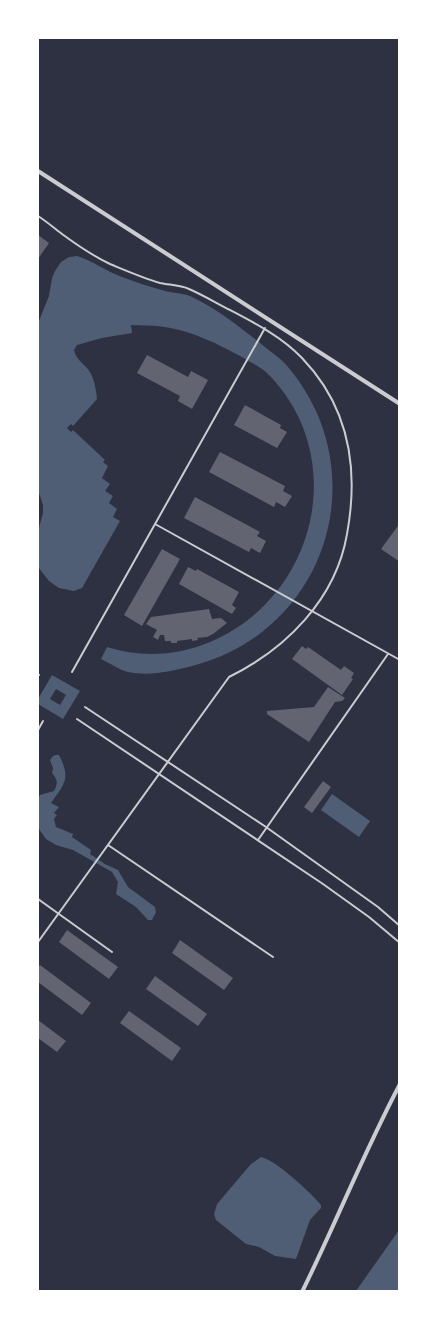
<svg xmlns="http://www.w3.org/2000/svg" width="437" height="1329" viewBox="0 0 437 1329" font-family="Cabin,sans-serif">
  <rect width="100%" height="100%" fill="#2d3142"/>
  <path fill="#4f5d75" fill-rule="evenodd" d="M77 256C93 261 106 271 122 277 136 282 150 287 165 291 173 293 183 293 190 296 218 309 241 328 265 347 272 353 282 359 288 367 375 470 329 626 199 664 178 670 151 677 128 672 119 670 110 663 101 659L107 647C141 658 177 656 210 642 315 598 350 460 270 376 262 367 251 363 242 357 218 344 192 331 165 327 154 325 142 326 131 325L132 333 102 338 77 345 74 350C76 361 86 364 91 374 95 382 96 390 97 399L73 426 71 424 67 428 71 432 73 430 105 460 103 462 108 466 102 478 110 484 105 491 113 496 109 503 117 509 113 517 120 521 82 588 74 591 59 588 49 581 38 567V531L43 513V505L38 490V323L49 296 52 278 55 271 61 262 69 257Z
    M52 675 80 691 63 719 38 704V699ZM56 689 66 695 60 705 50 699Z
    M56 755H59C72 780 63 785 51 803L59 807 54 813 57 815 54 819 56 827 73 834 72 837 91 850 90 854 105 864 118 870 128 887 155 907 156 912 152 920H148L136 907 116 894 118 882 112 872 73 850 56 845 46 839 41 832 38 827V798L40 795 54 791C58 783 58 780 52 773L53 768 50 760 53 756Z
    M332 794 370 821 359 837 321 810Z
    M261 1157C276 1160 311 1193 321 1205V1208L310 1220 296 1259 275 1256 259 1247 246 1244 216 1220 214 1214 217 1204 251 1164Z
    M399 1230V1291H356Z"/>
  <path fill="#626471" d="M38 235 49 243 38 259Z
    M147 355 188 377 191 371 208 380 192 409 178 401 180 396 137 373Z
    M245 405 281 425 280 428 287 432 277 448 234 425Z
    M220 452 285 486 283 491 292 496 285 507 276 502 274 507 209 472Z
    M195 497 260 532 257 536 266 541 260 553 251 548 249 552 184 518Z
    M400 523V562L381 549Z
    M162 549 180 559 142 626 124 615Z
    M188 567 196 571 197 569 239 592 232 605 236 608 232 614 179 584Z
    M209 609 212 619 221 618 227 623 213 634 207 637 197 638 198 640 192 641V639L177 641V643H171V641H165L164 635H160L158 640 153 637 157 630 146 624 151 617Z
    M302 646 306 649 308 647 341 670 344 666 354 673 351 678 353 679 342 695 292 659Z
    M328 687 345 698 342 701 335 702 309 742 267 714V711L314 707Z
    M323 781 331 787 312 813 304 807Z
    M67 930 118 967 109 979 59 942Z
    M180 940 233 978 224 990 172 953Z
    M40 965 91 1003 82 1015 38 982V968Z
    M155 976 207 1014 198 1026 146 989Z
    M129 1011 181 1048 172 1061 120 1023Z
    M38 1020 66 1041 57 1052 38 1038Z"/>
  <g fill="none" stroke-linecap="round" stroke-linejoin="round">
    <path stroke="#caccd0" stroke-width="2" d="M38 216C46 221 54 228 62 234 77 245 93 256 110 264 127 271 143 278 160 283 169 285 180 285 189 289 203 295 216 303 230 310 255 323 282 337 302 358 349 407 359 469 347 534 336 599 286 649 229 677L38 942
      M155 524 400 660
      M72 672 265 328
      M38 674 39 675
      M85 707 266 827 378 907 400 926
      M77 719 323 884 369 917 400 943
      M38 730 43 721
      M258 840 388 654
      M108 845 273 957
      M38 899 112 952"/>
    <path stroke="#caccd0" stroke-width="4" d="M38 171 400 404
      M302 1292C336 1223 364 1152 400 1084"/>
  </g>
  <rect width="437" height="1329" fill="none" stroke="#ffffff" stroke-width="78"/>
</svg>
